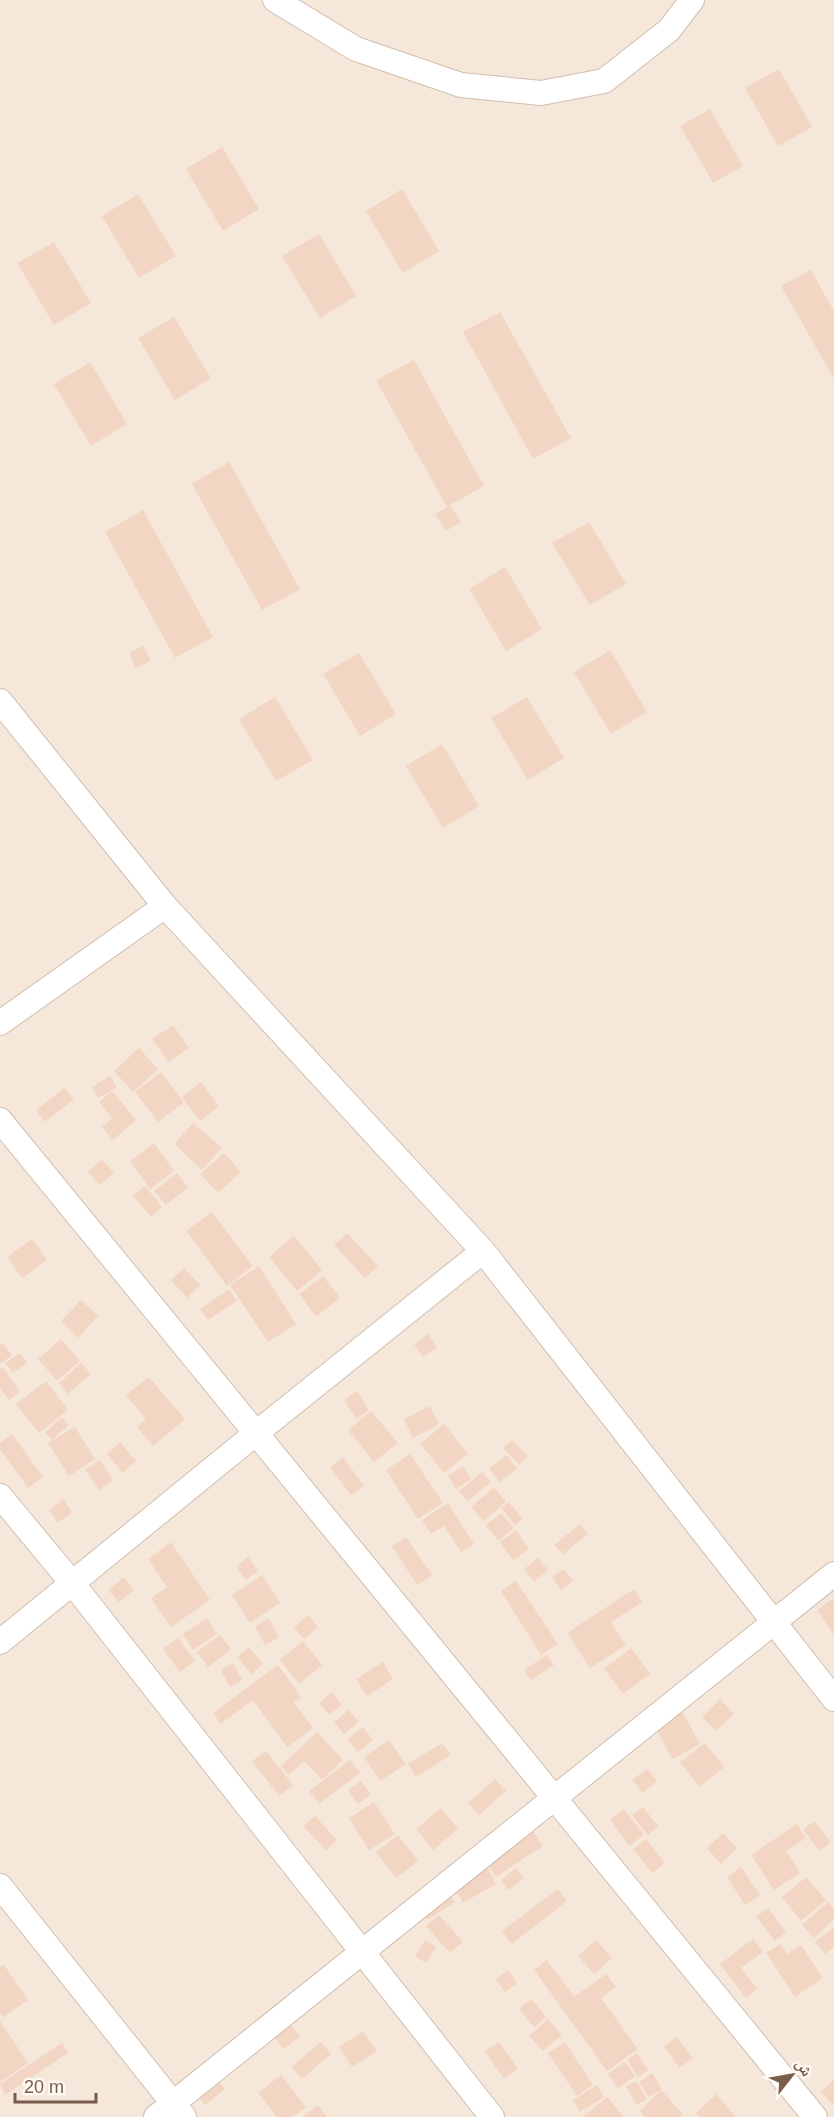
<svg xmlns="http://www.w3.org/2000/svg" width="834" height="2117" viewBox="0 0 834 2117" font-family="Helvetica,'Noto Naskh Arabic',sans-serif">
  <rect width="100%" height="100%" fill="#fdf6ec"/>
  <path fill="#f5e8da" d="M0 0H834V2117H0Z"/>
  <path fill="#f3d5c3" d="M779 69 812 127 778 146 745 88Z
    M710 109 743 166 713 183 680 126Z
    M222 147 259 209 223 231 186 169Z
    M402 189 439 251 403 273 366 211Z
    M138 194 176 256 139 278 102 216Z
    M319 234 356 296 320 318 282 256Z
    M54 242 91 303 54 325 17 263Z
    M811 270 834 311V379L781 286Z
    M500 312 571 438 533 459 463 332Z
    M174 317 211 378 175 400 138 338Z
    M414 360 484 486 450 505 461 522 446 531 435 514 447 507 376 380Z
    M90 362 127 424 91 446 54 384Z
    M229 462 300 589 262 610 192 484Z
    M143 510 213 637 175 658 105 532Z
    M589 522 626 584 590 605 552 543Z
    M505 567 542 629 506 651 469 589Z
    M143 646 151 661 136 668 129 653Z
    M610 650 647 712 611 734 574 672Z
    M359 653 396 714 360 736 323 674Z
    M275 697 313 760 276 781 239 719Z
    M527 697 564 758 528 780 491 718Z
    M442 744 479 806 443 828 406 766Z
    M173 1025 189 1048 168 1062 152 1039Z
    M139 1048 158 1069 133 1092 114 1071Z
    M161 1072 184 1102 158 1122 135 1092Z
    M110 1076 117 1087 98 1098 92 1087Z
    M201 1082 219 1106 200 1121 182 1097Z
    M64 1088 74 1099 45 1122 36 1110Z
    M112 1091 136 1120 113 1140 102 1127 112 1118 99 1102Z
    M193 1123 222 1148 202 1170 174 1144Z
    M154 1143 174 1171 150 1189 130 1161Z
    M224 1153 241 1172 218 1193 200 1174Z
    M102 1160 114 1173 100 1185 88 1172Z
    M177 1173 188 1187 166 1205 154 1191Z
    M145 1186 162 1207 151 1217 133 1196Z
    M212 1212 253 1266 227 1286 186 1231Z
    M347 1233 378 1266 365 1278 334 1245Z
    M294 1236 322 1270 297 1291 269 1257Z
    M32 1239 47 1260 22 1278 7 1257Z
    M259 1266 296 1324 268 1342 230 1285Z
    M184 1268 200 1285 187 1298 171 1280Z
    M323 1276 340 1298 316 1317 299 1294Z
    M229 1289 237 1301 208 1320 200 1309Z
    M81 1300 98 1316 78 1338 61 1321Z
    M428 1334 437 1347 423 1357 414 1344Z
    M61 1339 80 1361 57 1381 38 1359Z
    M3 1343 12 1355 0 1364V1345Z
    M20 1353 27 1363 13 1373 5 1363Z
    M81 1363 91 1374 68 1394 59 1383Z
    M3 1367 20 1392 9 1400 0 1388V1369Z
    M149 1377 185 1419 153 1446 137 1427 146 1419 126 1395Z
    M46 1381 68 1410 39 1433 16 1404Z
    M357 1391 369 1410 356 1419 344 1400Z
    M430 1406 439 1424 413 1438 404 1419Z
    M371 1411 398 1443 374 1462 348 1430Z
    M62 1417 69 1425 52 1440 45 1432Z
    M444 1424 468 1454 444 1473 420 1444Z
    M75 1427 95 1459 69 1476 48 1443Z
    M12 1434 43 1477 28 1488 0 1449V1443Z
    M512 1440 528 1456 519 1465 503 1448Z
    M120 1442 136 1461 123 1473 107 1454Z
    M410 1454 443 1503 418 1519 386 1470Z
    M507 1455 517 1469 499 1482 489 1468Z
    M343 1457 364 1486 351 1495 330 1467Z
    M100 1460 113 1480 99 1490 85 1470Z
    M463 1466 471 1479 456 1489 448 1476Z
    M482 1472 491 1482 467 1501 459 1491Z
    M494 1487 506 1502 483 1521 471 1507Z
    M63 1499 72 1512 58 1523 49 1510Z
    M509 1502 523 1519 515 1525 501 1508Z
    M448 1503 474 1544 461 1552 444 1526 431 1534 422 1520Z
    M501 1513 514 1528 498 1541 486 1525Z
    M580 1524 588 1534 563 1554 554 1545Z
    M516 1530 529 1549 513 1560 500 1542Z
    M406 1537 432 1575 417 1585 392 1546Z
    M171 1542 210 1600 171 1627 151 1598 167 1587 148 1559Z
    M248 1557 258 1571 246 1580 236 1567Z
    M538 1558 548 1570 534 1582 524 1569Z
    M564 1569 573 1581 561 1590 552 1577Z
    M262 1575 280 1603 250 1623 232 1595Z
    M124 1577 134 1590 119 1602 108 1590Z
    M516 1581 558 1644 541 1655 501 1591Z
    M634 1589 642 1602 611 1622 626 1645 590 1668 567 1633Z
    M834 1598V1635L817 1610Z
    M308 1615 318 1627 304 1639 294 1627Z
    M207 1618 217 1634 193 1650 183 1634Z
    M269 1618 279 1638 265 1645 255 1626Z
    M220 1635 231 1649 208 1667 197 1652Z
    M178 1638 195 1661 180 1672 163 1649Z
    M303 1641 322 1665 299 1684 280 1660Z
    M249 1647 263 1664 251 1674 237 1657Z
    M631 1648 650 1674 623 1694 604 1669Z
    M547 1655 554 1665 531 1680 524 1670Z
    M383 1662 393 1679 367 1696 356 1679Z
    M233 1663 242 1680 230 1687 221 1670Z
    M278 1665 301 1697 294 1702 313 1728 287 1747 253 1700 221 1724 213 1713Z
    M332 1692 342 1705 329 1715 319 1703Z
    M720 1699 734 1714 716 1731 702 1717Z
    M681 1709 700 1744 672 1759 654 1725Z
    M349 1710 359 1722 344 1734 334 1722Z
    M363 1727 373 1740 358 1752 347 1739Z
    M317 1732 343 1760 322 1780 304 1761 289 1775 281 1766Z
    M389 1740 406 1764 380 1781 364 1757Z
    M442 1743 451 1755 416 1777 408 1764Z
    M705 1743 724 1767 700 1787 680 1762Z
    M266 1751 293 1785 279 1796 252 1761Z
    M350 1760 360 1773 319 1804 309 1791Z
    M647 1769 657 1781 643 1793 632 1780Z
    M495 1779 506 1791 479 1815 468 1803Z
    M361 1781 371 1794 358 1804 348 1790Z
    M374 1802 395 1834 369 1850 349 1818Z
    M643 1807 658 1826 648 1835 632 1815Z
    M441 1808 458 1829 433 1850 416 1829Z
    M624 1809 644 1835 629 1846 610 1819Z
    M315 1816 337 1840 326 1850 303 1826Z
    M814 1821 831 1842 820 1851 803 1830Z
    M797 1824 806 1838 786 1851 800 1873 774 1890 751 1855Z
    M530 1827 543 1846 496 1877 484 1859Z
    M723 1833 737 1848 721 1864 707 1848Z
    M398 1835 418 1861 396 1878 376 1852Z
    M646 1839 665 1863 652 1873 633 1849Z
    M486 1865 496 1884 463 1903 452 1884Z
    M741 1867 760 1895 745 1905 727 1877Z
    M516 1868 524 1878 509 1890 501 1880Z
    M806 1877 826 1900 801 1921 782 1897Z
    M558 1889 567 1901 512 1944 502 1931Z
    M447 1891 455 1902 427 1920 420 1909Z
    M828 1902 834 1909V1919L814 1938 802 1925Z
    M768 1908 786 1932 775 1941 756 1917Z
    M439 1915 463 1942 450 1953 426 1926Z
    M834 1927V1947L825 1954 815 1942Z
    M753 1939 763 1952 741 1968 757 1989 746 1998 720 1964Z
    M425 1940 436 1947 426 1963 415 1956Z
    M596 1940 612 1958 594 1974 578 1956Z
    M780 1944 787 1954 801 1945 823 1978 795 1997 766 1953Z
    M547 1960 574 1997 606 1974 616 1987 601 1998 638 2049 607 2071 534 1970Z
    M4 1965 28 2000 3 2017 0 2013V1967Z
    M508 1970 517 1983 505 1992 496 1979Z
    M531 1999 546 2017 534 2027 519 2009Z
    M548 2019 562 2035 543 2051 529 2036Z
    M288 2020 300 2037 283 2049 271 2032Z
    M0 2021 28 2063 0 2082Z
    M363 2031 377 2051 352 2067 339 2047Z
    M677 2037 693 2058 679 2068 664 2046Z
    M321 2042 331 2054 302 2079 291 2067Z
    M499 2042 518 2069 504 2079 485 2051Z
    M565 2042 593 2085 577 2096 548 2053Z
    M62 2043 68 2053 5 2095 0 2084Z
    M637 2053 648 2070 638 2077 627 2060Z
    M625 2062 635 2076 618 2088 608 2074Z
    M207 2067 225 2089 205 2105 188 2083Z
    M652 2073 662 2089 649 2097 639 2082Z
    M281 2075 306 2107 293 2117H277L258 2093Z
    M834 2080V2103L832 2104 821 2091Z
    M636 2081 647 2099 637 2105 626 2087Z
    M597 2085 604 2097 580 2112 573 2100Z
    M661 2090 683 2114 680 2117H645L640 2111Z
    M716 2094 736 2117H700L696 2113Z
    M607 2097 624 2117H583Z
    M318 2105 327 2117H303Z"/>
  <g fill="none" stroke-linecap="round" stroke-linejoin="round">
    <defs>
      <path id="street" d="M275 0 356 49 461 85 541 93 604 81 669 30 692 0
        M0 701 165 906 483 1251 834 1699
        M0 1023 165 906
        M0 1120 815 2117
        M0 1496 73 1584 492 2117
        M0 1642 255 1434 483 1251
        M0 1886 184 2117
        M156 2117 834 1574"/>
    </defs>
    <use href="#street" stroke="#d1beb0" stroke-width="26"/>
    <use href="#street" stroke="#fff" stroke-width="24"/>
  </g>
  <g transform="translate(792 2075) rotate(59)" stroke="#fffaf3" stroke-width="4.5" paint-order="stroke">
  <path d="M0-4.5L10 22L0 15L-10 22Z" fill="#7a5c4d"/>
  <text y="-9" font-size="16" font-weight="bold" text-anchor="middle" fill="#7a5c4d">ش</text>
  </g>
  <path d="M15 2093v9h81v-9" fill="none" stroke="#7a5c4d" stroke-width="3"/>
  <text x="24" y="2093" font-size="18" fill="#7a5c4d" stroke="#fffaf3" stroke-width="4.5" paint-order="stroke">20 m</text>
</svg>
